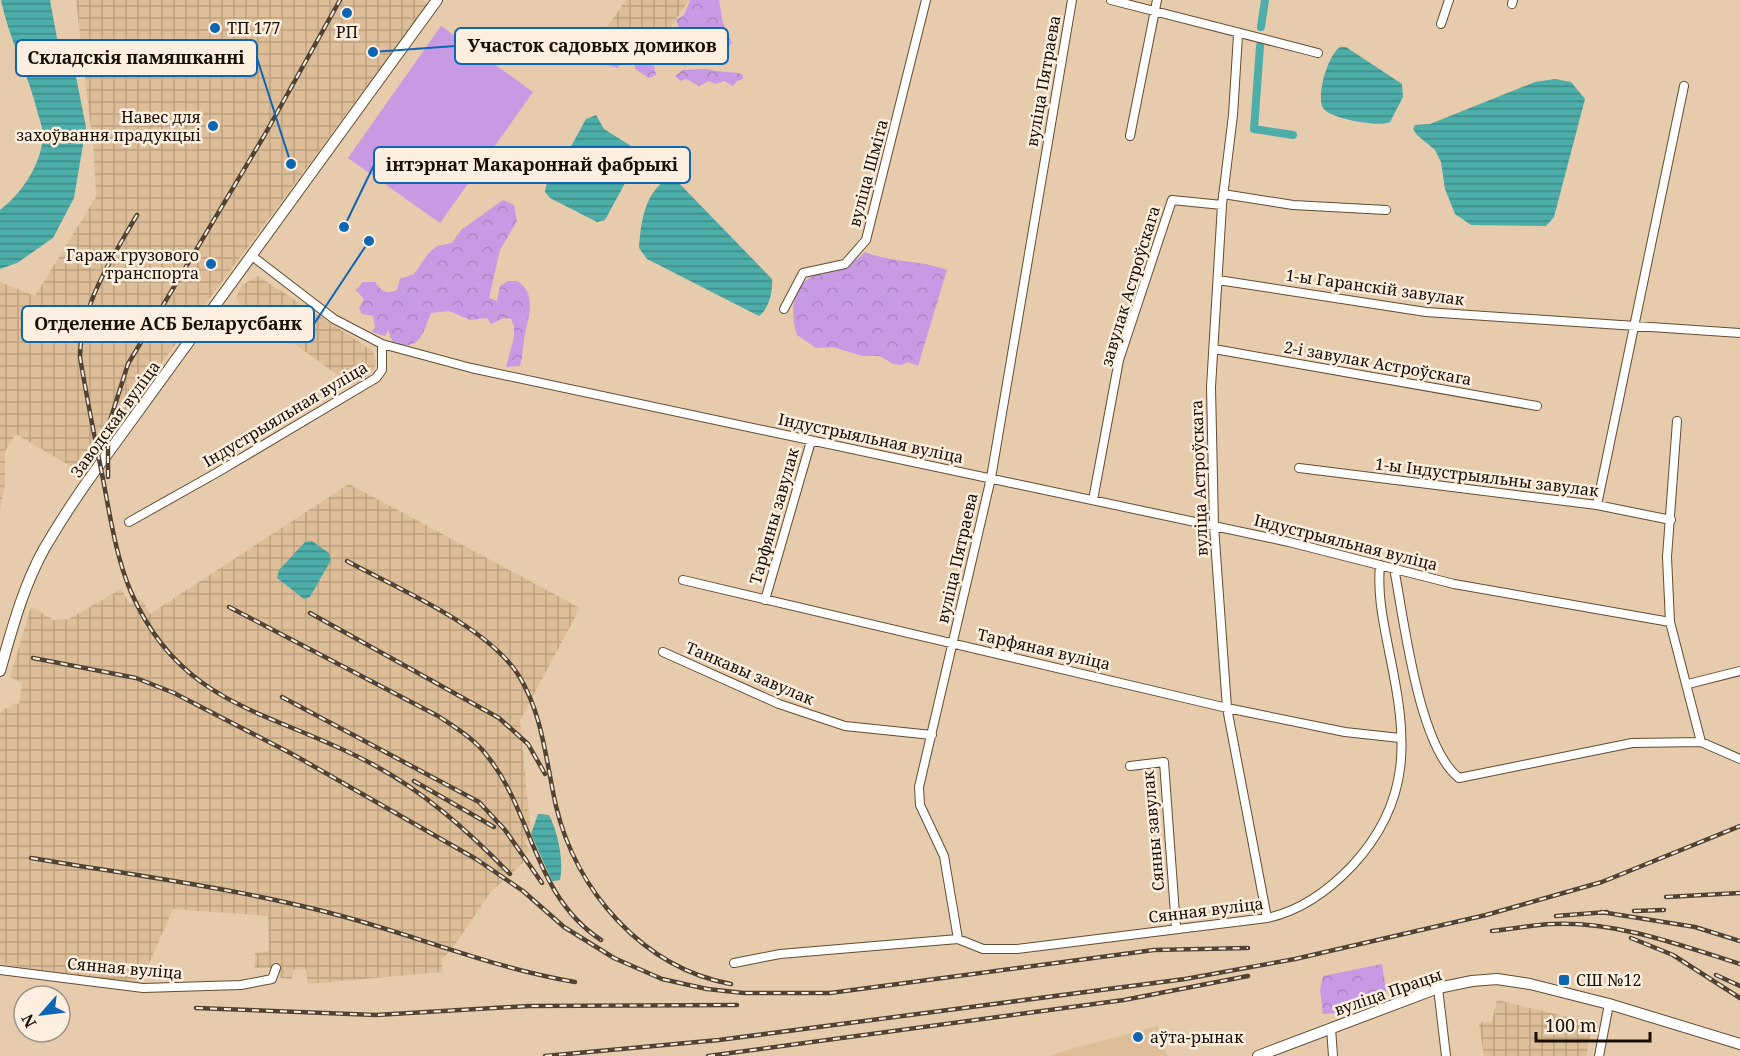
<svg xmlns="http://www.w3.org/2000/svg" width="1740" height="1056" viewBox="0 0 1740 1056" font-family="'Noto Serif',serif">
  <defs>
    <pattern id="industrial-grid" width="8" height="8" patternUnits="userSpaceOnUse" patternTransform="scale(1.5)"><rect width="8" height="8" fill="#ddbe98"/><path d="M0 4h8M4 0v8" fill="none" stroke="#bda281"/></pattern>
    <pattern id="forest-crowns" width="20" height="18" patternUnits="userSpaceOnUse" patternTransform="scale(1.5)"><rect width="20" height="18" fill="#c79ae3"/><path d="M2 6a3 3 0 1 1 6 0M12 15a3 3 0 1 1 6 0" fill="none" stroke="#aa84c1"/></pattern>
    <pattern id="water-rules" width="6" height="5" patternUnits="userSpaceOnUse" patternTransform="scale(1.5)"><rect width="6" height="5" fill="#4dada9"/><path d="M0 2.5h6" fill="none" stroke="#3f8b87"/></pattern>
  </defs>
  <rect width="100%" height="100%" fill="#e6cbac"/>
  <path fill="#ddbe98" d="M1158 1026 1167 1056H1050L1071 1049Z"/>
  <path fill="url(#industrial-grid)" d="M76 0H423L427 5 112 430H103L105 445 91 447 95 458 85 461 77 470 16 434 5 451V484L0 510V282L35 296 96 197 94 154Z
    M626 0H689L651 56 607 27Z
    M258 276 373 351 376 361 374 369 364 378 351 385 238 302 236 297 242 285Z
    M349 484 580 608 520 720 531 836 525 842 530 850 525 854 528 858 490 893 451 950 442 959V972L308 984 306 969 293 970 292 979 280 978V968H255V953L269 951 268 916 173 909 140 984 0 964V714L4 708 11 709 13 703 19 704 22 683 10 677 31 607 54 620 69 619 121 589 129 603 142 599 150 614Z
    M1497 1000 1593 1023 1586 1056H1484L1479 1023 1492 1021Z"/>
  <path fill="#c79ae3" d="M441 26 533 92 440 223 348 158Z"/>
  <path fill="url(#forest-crowns)" d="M690 0H719L723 23 732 43 725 51 712 53 687 49 676 20 684 15Z
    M596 38C606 38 620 48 624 57L618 68 607 65 602 53 593 48 592 44Z
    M635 62 654 66 656 75 649 78 635 69Z
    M707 69C719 73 730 71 742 74L743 79 737 81 733 86 724 81 715 84 709 81 699 86 686 79 680 81 675 76 683 70Z
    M503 200 514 205 517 221 500 250 489 298 497 301 500 286 508 281H517C537 293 529 316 525 333 523 344 523 355 520 366L506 367 514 337V326L511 319 504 318 491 324 487 318 470 320 449 311 431 313C423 332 421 352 393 343L388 330 385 336 372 332 375 327 373 316 362 314 359 308 364 299 356 290 363 282H375C381 291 386 295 397 290L400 279 414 274 428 254 437 246 452 243 461 230Z
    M865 252C892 263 920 260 947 270L918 366 908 362 902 365 893 364 880 356H862L833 347 816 348 797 335C789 311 792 283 820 272 838 266 851 267 865 252Z
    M1382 964 1386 990 1382 1000 1372 995 1350 1001 1340 1013 1323 1014 1320 990 1323 976Z"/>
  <path fill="url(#water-rules)" d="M1 0H50L57 38 75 72 86 127 74 198 53 238 17 263 0 269V210C22 193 41 165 43 136 43 129 40 120 38 114 29 75 9 40 1 0Z
    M1340 47H1346L1402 84 1403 97 1390 122C1378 127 1330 119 1323 108 1316 95 1328 55 1340 47Z
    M1555 79 1571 82 1585 99 1554 217 1546 226 1471 225 1455 214 1445 189 1441 162 1435 150 1417 135 1413 129 1415 125 1430 124 1535 82Z
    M596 115 604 129 634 148 638 154 636 163 605 220 597 222 550 198 545 192 547 182 564 159 586 119Z
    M668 178H674L772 279C773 291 769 309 759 316L647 259 639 248C641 222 644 194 668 178Z
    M312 541 329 553 331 560 310 597 304 599 277 578 279 570 305 542Z
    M538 814 549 815C558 832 564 861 560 880L552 881 531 834Z"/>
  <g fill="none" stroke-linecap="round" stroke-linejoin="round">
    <path stroke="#4dada9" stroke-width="8" d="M1261 27 1265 0
      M1260 46 1254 129 1293 135"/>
    <defs>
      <path id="minor" d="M1111 0 1318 53
        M1512 4 1513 0
        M1441 24 1449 0
        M1238 35 1233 115 1222 205 1211 387 1214 526 1227 708 1267 918
        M1130 136 1157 0
        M1223 194 1293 205 1386 210
        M252 256 334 319 382 344
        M1218 280 1426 312 1740 333
        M784 309 803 273 845 264 866 240 926 0
        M1214 349 1537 406
        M1677 421 1667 557 1670 622 1701 742
        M1299 468 1597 505 1671 520
        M1093 500 1119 360 1172 200 1222 205
        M1597 505 1684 86
        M129 522 218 472 376 378 382 370V344L471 368 1289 542 1454 584 1670 622
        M1394 568C1404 619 1418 746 1459 778L1632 743 1701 742 1740 759
        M683 580 1227 708 1345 732 1400 738
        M765 600 811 441
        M663 652 779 704 845 726 932 735
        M1688 684 1740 671
        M1130 766 1164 762 1176 928
        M958 939 944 856 920 805 919 787 991 478 1072 0
        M734 963 780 954 958 939 983 949H1017L1267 918C1301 911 1329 890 1352 866 1413 800 1407 738 1390 656 1384 625 1377 596 1380 565
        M0 970 143 988 241 985 272 979 276 968
        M1438 988 1446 1056
        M1331 1028 1333 1056
        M1599 1056 1609 1004"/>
      <path id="major" d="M0 671C12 629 23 587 44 549 61 520 80 491 100 464L437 0
        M1258 1056 1438 988 1472 981 1497 979 1530 984 1609 1004 1740 1044"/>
    </defs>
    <use href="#minor" stroke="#634c30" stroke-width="10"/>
    <use href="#major" stroke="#634c30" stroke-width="12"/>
    <use href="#minor" stroke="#fff" stroke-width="8"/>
    <use href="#major" stroke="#fff" stroke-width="10"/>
    <defs>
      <path id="rail" d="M137 215C111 260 81 304 80 357 86 393 93 429 100 464 109 507 114 552 131 592 182 709 274 711 372 764 425 792 469 832 510 874
        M108 477V427L128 364 264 136 340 0
        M347 561C398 589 488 626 519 676 543 715 546 762 556 806 576 891 643 968 731 984
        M229 607 438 716C456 728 475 739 488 757 534 815 533 895 601 940
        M310 613 499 718 528 744 545 774
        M33 658 136 678 174 693 294 755 476 859 523 891 564 927 614 958 662 979 707 989 744 993H830L1154 950 1248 948
        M282 697 479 802 505 830 542 883
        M414 781 494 827
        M31 858C132 875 235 888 334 914 415 935 492 968 575 982
        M1666 897 1740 893
        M1634 911 1664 910
        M1601 912 1695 927 1740 941
        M1556 916 1607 912
        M1492 931C1512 929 1532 925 1552 924 1616 921 1680 945 1740 964
        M1631 938 1673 955 1740 998
        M1716 975 1740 986
        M196 1008 376 1015 529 1006 737 1005
        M545 1056 719 1040 1185 979 1295 959 1486 915 1602 882 1740 826
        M708 1056 1124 1000 1248 976"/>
    </defs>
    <use href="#rail" stroke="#514333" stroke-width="4.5"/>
    <use href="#rail" stroke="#fcefdf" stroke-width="2" stroke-dasharray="7" stroke-linecap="butt"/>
  </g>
  <g fill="#0e65b3" stroke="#fcefdf" stroke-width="2">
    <circle cx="347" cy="13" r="6"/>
    <circle cx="215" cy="28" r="6"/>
    <circle cx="213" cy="126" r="6"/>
    <circle cx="211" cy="264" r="6"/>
    <rect x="1558" y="974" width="12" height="12" rx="3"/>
    <circle cx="1138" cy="1037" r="6"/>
  </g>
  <g text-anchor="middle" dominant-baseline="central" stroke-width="5" stroke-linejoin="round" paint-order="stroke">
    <g font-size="16" fill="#170e04" stroke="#fcefdf" text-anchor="start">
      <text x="227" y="28">ТП 177</text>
      <text x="347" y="32" text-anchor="middle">РП</text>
      <text x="201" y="117" text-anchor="end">Навес для<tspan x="201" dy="18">захоўвання прадукцыі</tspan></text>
      <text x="199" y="255" text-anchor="end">Гараж грузового<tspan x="199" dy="18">транспорта</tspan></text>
      <text x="1576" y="980">СШ №12</text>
      <text x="1150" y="1037">аўта-рынак</text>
    </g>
    <g font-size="16" fill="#170e04" stroke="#fcefdf">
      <text transform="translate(1043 81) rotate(-80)">вуліца Пятраева</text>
      <text transform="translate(868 173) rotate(-75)">вуліца Шміта</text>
      <text transform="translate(1130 286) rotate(-73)">завулак Астроўскага</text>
      <text transform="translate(1375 287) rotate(8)">1-ы Гаранскій завулак</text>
      <text transform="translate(1378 363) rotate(10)">2-і завулак Астроўскага</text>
      <text transform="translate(285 414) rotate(-31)">Індустрыяльная вуліца</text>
      <text transform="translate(115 419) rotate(-54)">Заводская вуліца</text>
      <text transform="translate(871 438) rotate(12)">Індустрыяльная вуліца</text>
      <text transform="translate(1487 477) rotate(7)">1-ы Індустрыяльны завулак</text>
      <text transform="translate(1199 478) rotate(-92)">вуліца Астроўскага</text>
      <text transform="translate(774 516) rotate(-74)">Тарфяны завулак</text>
      <text transform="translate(1346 542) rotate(14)">Індустрыяльная вуліца</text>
      <text transform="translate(957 558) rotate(-77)">вуліца Пятраева</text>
      <text transform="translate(1044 649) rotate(13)">Тарфяная вуліца</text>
      <text transform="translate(750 673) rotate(23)">Танкавы завулак</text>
      <text transform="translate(1153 831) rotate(-95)">Сянны завулак</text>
      <text transform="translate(1206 910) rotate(-7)">Сянная вуліца</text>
      <text transform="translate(125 968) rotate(5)">Сянная вуліца</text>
      <text transform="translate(1388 992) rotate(-19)">вуліца Працы</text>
    </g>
  </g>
  <path fill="none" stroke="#0e65b3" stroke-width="2" d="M373 52L455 46M291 164L257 58M344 227L374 165M369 241L314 324"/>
  <g fill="#0e65b3" stroke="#fcefdf" stroke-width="2">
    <circle cx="373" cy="52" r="6"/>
    <circle cx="291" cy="164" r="6"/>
    <circle cx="344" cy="227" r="6"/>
    <circle cx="369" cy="241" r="6"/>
  </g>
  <g fill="#fcefdf" stroke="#0e65b3" stroke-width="2">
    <rect x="455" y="28" width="273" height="36" rx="6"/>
    <rect x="16" y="40" width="241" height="36" rx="6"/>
    <rect x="374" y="147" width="316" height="36" rx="6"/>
    <rect x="22" y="306" width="292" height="36" rx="6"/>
  </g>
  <g font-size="18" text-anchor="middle" font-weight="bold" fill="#170e04">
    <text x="592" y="52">Участок садовых домиков</text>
    <text x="136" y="64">Складскія памяшканні</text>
    <text x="532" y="171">інтэрнат Макароннай фабрыкі</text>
    <text x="168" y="330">Отделение АСБ Беларусбанк</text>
  </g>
  <g transform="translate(42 1014) rotate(242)"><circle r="28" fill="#fcefdf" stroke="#a09587" stroke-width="1.5"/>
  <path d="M0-4.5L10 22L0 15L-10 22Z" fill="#0e65b3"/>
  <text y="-9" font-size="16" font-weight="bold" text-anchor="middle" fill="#170e04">N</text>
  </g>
  <path d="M1536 1032v9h114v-9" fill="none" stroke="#170e04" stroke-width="3"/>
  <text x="1545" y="1032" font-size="18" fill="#170e04" stroke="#fcefdf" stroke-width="4.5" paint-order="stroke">100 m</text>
</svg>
